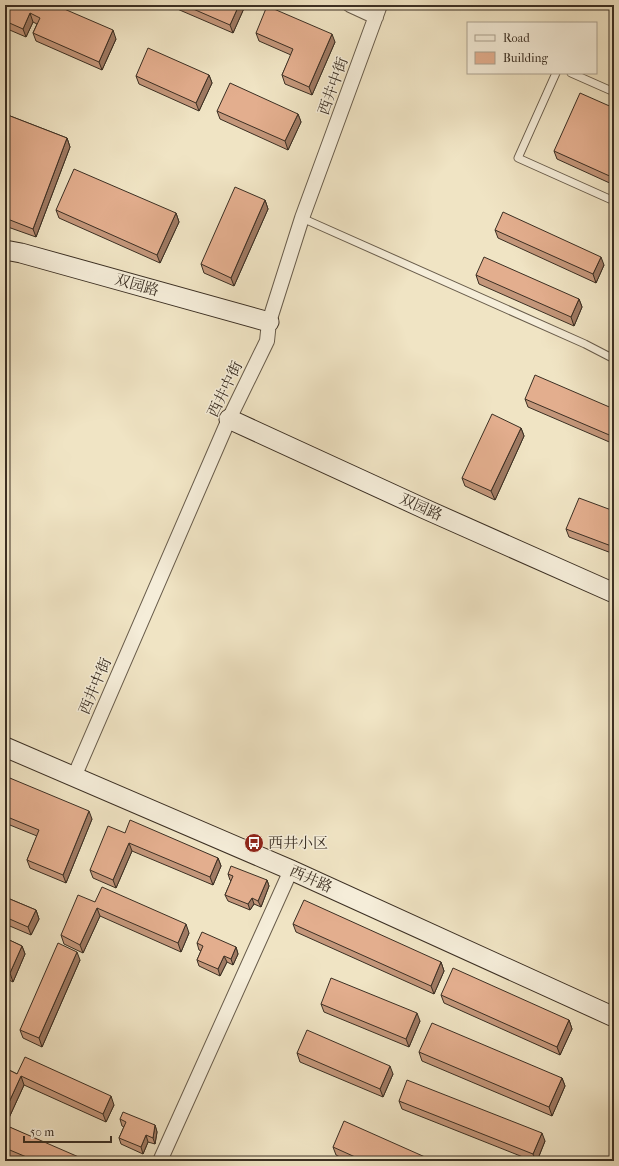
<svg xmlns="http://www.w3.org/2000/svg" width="619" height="1166" viewBox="0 0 619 1166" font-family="'IM FELL French Canon','Noto Serif SC',serif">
  <rect width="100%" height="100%" fill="#f0e4c4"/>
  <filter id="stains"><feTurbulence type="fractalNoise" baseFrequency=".005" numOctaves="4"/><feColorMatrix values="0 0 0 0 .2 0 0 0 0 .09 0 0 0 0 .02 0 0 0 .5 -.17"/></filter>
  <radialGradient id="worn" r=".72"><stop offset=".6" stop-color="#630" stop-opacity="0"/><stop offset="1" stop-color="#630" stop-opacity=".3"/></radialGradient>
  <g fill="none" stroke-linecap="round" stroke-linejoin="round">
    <defs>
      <path id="lane" d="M556 73 518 158 614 201
        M571 73 614 92
        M302 218 585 344 614 359"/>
      <path id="street" d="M350 5 376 17
        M74 777 229 419 267 341 269 322 302 218 380 5
        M160 1161 291 870"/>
      <path id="secondary" d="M5 250 21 253 269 322
        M229 419 425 509 614 593
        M5 747 291 870 614 1017"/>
    </defs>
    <use href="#lane" stroke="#685c4b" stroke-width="9"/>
    <use href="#street" stroke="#685c4b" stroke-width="16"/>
    <use href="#secondary" stroke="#3b2f23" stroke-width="21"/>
    <use href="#lane" stroke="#f5edd9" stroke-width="7"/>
    <use href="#street" stroke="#f5edd9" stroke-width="14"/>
    <use href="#secondary" stroke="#f5edd9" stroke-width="19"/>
  </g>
  <path fill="#c3967a" stroke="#3b2f23" d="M5 5 116 39 102 70 36 41 33 33 37 24 33 22 26 37 5 28Z
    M168 5H245V6L233 33Z
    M256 33 335 42 312 95 285 84 282 75 291 55 259 41Z
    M209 75 212 83 199 111 139 84 136 76Z
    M614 108V185L557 159 554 151Z
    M217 111 298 114 301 122 288 150 220 119Z
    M5 114 67 138 70 147 36 237 5 226Z
    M265 200 268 209 234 286 204 273 201 264Z
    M56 210 176 213 179 222 160 263 59 218Z
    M495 230 604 265 596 283 498 238Z
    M476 275 579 299 582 307 574 326 479 284Z
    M525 399 614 409V444L528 407Z
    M521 428 524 436 495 500 465 486 462 478Z
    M614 511V554L569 537 566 529Z
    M5 776 92 819 66 883 30 868 27 860 37 836 5 823Z
    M125 833 218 858 221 866 213 885 132 851 116 888 93 878 90 870Z
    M228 874 267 880 269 886 261 907 254 904 250 910 228 901 225 895 231 881 230 880Z
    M5 897 36 910 39 919 31 935 5 924Z
    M95 902 189 933 181 952 100 916 83 953 64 944 61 935Z
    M293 924 441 962 444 971 434 994 296 932Z
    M5 938 22 946 25 954 13 982 5 978Z
    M197 943 236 947 238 954 233 965 227 962 220 976 199 966 197 960 201 951 199 950Z
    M80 960 42 1047 23 1038 20 1030Z
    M441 995 569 1020 572 1029 560 1055 444 1003Z
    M321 1004 420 1021 409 1047 324 1012Z
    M419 1052 562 1078 565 1086 552 1116 422 1061Z
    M297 1053 393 1074 383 1097 300 1062Z
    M5 1068 17 1074 114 1105 106 1122 24 1085 8 1120 5 1119Z
    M399 1101 545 1141 537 1161H533L402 1109Z
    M120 1119 155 1125 157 1132 155 1144 148 1142 143 1154 121 1144 119 1138 124 1127 122 1126Z
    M5 1125 82 1161H20L5 1155Z
    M333 1147 434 1161H348L336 1155Z"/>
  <path fill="#9f7a63" stroke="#3b2f23" d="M239 5H245V6L233 33 230 25Z
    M30 13 33 22 26 37 23 29Z
    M113 30 116 39 102 70 99 62Z
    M332 34 335 42 312 95 309 87Z
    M209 75 212 83 199 111 196 103Z
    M298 114 301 122 288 150 285 141Z
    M67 138 70 147 36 237 33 229Z
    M265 200 268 209 234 286 231 278Z
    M176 213 179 222 160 263 157 255Z
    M601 257 604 265 596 283 593 274Z
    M579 299 582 307 574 326 571 317Z
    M521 428 524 436 495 500 491 491Z
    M89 811 92 819 66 883 63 875Z
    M129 843 132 851 116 888 113 880Z
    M218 858 221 866 213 885 210 877Z
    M267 880 269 886 261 907 258 901Z
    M252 898 254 904 250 910 248 904Z
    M97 908 100 916 83 953 80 945Z
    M36 910 39 919 31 935 28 927Z
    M186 924 189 933 181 952 178 943Z
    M22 946 25 954 13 982 10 973Z
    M236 947 238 954 233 965 231 959Z
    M77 952 80 960 42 1047 39 1038Z
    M224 956 227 962 220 976 218 969Z
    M441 962 444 971 434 994 431 986Z
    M417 1013 420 1021 409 1047 406 1039Z
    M569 1020 572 1029 560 1055 557 1047Z
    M390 1066 393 1074 383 1097 380 1089Z
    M21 1076 24 1085 8 1120 5 1113V1111Z
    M562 1078 565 1086 552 1116 549 1107Z
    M111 1096 114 1105 106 1122 103 1114Z
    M155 1125 157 1132 155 1144 153 1138Z
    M542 1133 545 1141 537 1161H536L533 1154Z
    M146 1135 148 1142 143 1154 141 1147Z"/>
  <path fill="#e3ae8e" stroke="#3b2f23" d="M5 5H55L113 30 99 62 33 33 40 18 30 13 23 29 5 21Z
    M184 5H239L230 25Z
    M267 6 332 34 309 87 282 75 293 49 256 33Z
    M148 48 209 75 196 103 136 76Z
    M230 83 298 114 285 141 217 111Z
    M580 93 614 108V178L554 151Z
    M5 114 67 138 33 229 5 218Z
    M74 169 176 213 157 255 56 210Z
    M235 187 265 200 231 278 201 264Z
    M503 212 601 257 593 274 495 230Z
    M484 257 579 299 571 317 476 275Z
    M535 375 614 409V437L525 399Z
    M492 414 521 428 491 491 462 478Z
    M579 498 614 511V547L566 529Z
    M5 776 89 811 63 875 27 860 39 830 5 816Z
    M130 820 218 858 210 877 129 843 113 880 90 870 108 826 125 833Z
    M231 866 267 880 258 901 252 898 248 904 225 895 233 876 228 874Z
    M102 887 186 924 178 943 97 908 80 945 61 935 78 895 95 902Z
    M5 897 36 910 28 927 5 917Z
    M304 900 441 962 431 986 293 924Z
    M202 932 236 947 231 959 224 956 218 969 197 960 203 946 197 943Z
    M5 938 22 946 10 973 5 971Z
    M58 943 77 952 39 1038 20 1030Z
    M453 968 569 1020 557 1047 441 995Z
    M331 978 417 1013 406 1039 321 1004Z
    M432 1023 562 1078 549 1107 419 1052Z
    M307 1030 390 1066 380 1089 297 1053Z
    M25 1057 111 1096 103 1114 21 1076 5 1111V1068L17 1074Z
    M407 1080 542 1133 533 1154 399 1101Z
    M123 1112 155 1125 153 1138 146 1135 141 1147 119 1138 126 1122 120 1119Z
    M344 1121 434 1161H364L333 1147Z
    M5 1125 81 1158 80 1161H36L5 1148Z"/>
  <defs>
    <symbol id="bus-disc" viewBox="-11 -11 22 22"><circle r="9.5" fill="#8f2418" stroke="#f5edd9"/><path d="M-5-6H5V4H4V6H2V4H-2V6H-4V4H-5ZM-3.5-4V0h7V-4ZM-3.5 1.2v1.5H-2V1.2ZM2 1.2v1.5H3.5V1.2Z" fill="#fff"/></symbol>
  </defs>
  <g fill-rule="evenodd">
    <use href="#bus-disc" x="243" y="832" width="22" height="22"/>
  </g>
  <g text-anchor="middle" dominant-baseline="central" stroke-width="3" stroke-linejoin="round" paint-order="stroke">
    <g font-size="15" fill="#3b2f23" stroke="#f5edd9">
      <text transform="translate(333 86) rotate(-70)">西井中街</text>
      <text transform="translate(137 285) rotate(16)">双园路</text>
      <text transform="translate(225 389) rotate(-64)">西井中街</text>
      <text transform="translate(421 507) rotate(24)">双园路</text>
      <text transform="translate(95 686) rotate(-67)">西井中街</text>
      <text transform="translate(311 879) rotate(24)">西井路</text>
    </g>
    <g font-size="15" fill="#3b2f23" stroke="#f5edd9" text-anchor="start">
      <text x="268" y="843">西井小区</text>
    </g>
  </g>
  <rect width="619" height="1166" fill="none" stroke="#f0e4c4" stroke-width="20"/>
  <rect x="6" y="6" width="607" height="1154" fill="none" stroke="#3b2f23" stroke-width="2"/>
  <rect x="10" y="10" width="599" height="1146" fill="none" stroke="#3b2f23"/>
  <rect x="467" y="22" width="130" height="52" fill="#f5edd9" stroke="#aba190"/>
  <rect x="475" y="35" width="20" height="6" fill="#f5edd9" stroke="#aba190"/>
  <text x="503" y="42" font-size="12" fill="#3b2f23">Road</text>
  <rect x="475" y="52" width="20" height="12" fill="#e3ae8e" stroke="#aba190"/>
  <text x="503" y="62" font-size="12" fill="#3b2f23">Building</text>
  <path d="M24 1136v6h87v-6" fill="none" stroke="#3b2f23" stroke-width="2"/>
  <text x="30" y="1136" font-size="12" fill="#3b2f23" stroke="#f5edd9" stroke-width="3" paint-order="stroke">50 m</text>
  <rect width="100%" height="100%" filter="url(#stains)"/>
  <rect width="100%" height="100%" fill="url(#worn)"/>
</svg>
